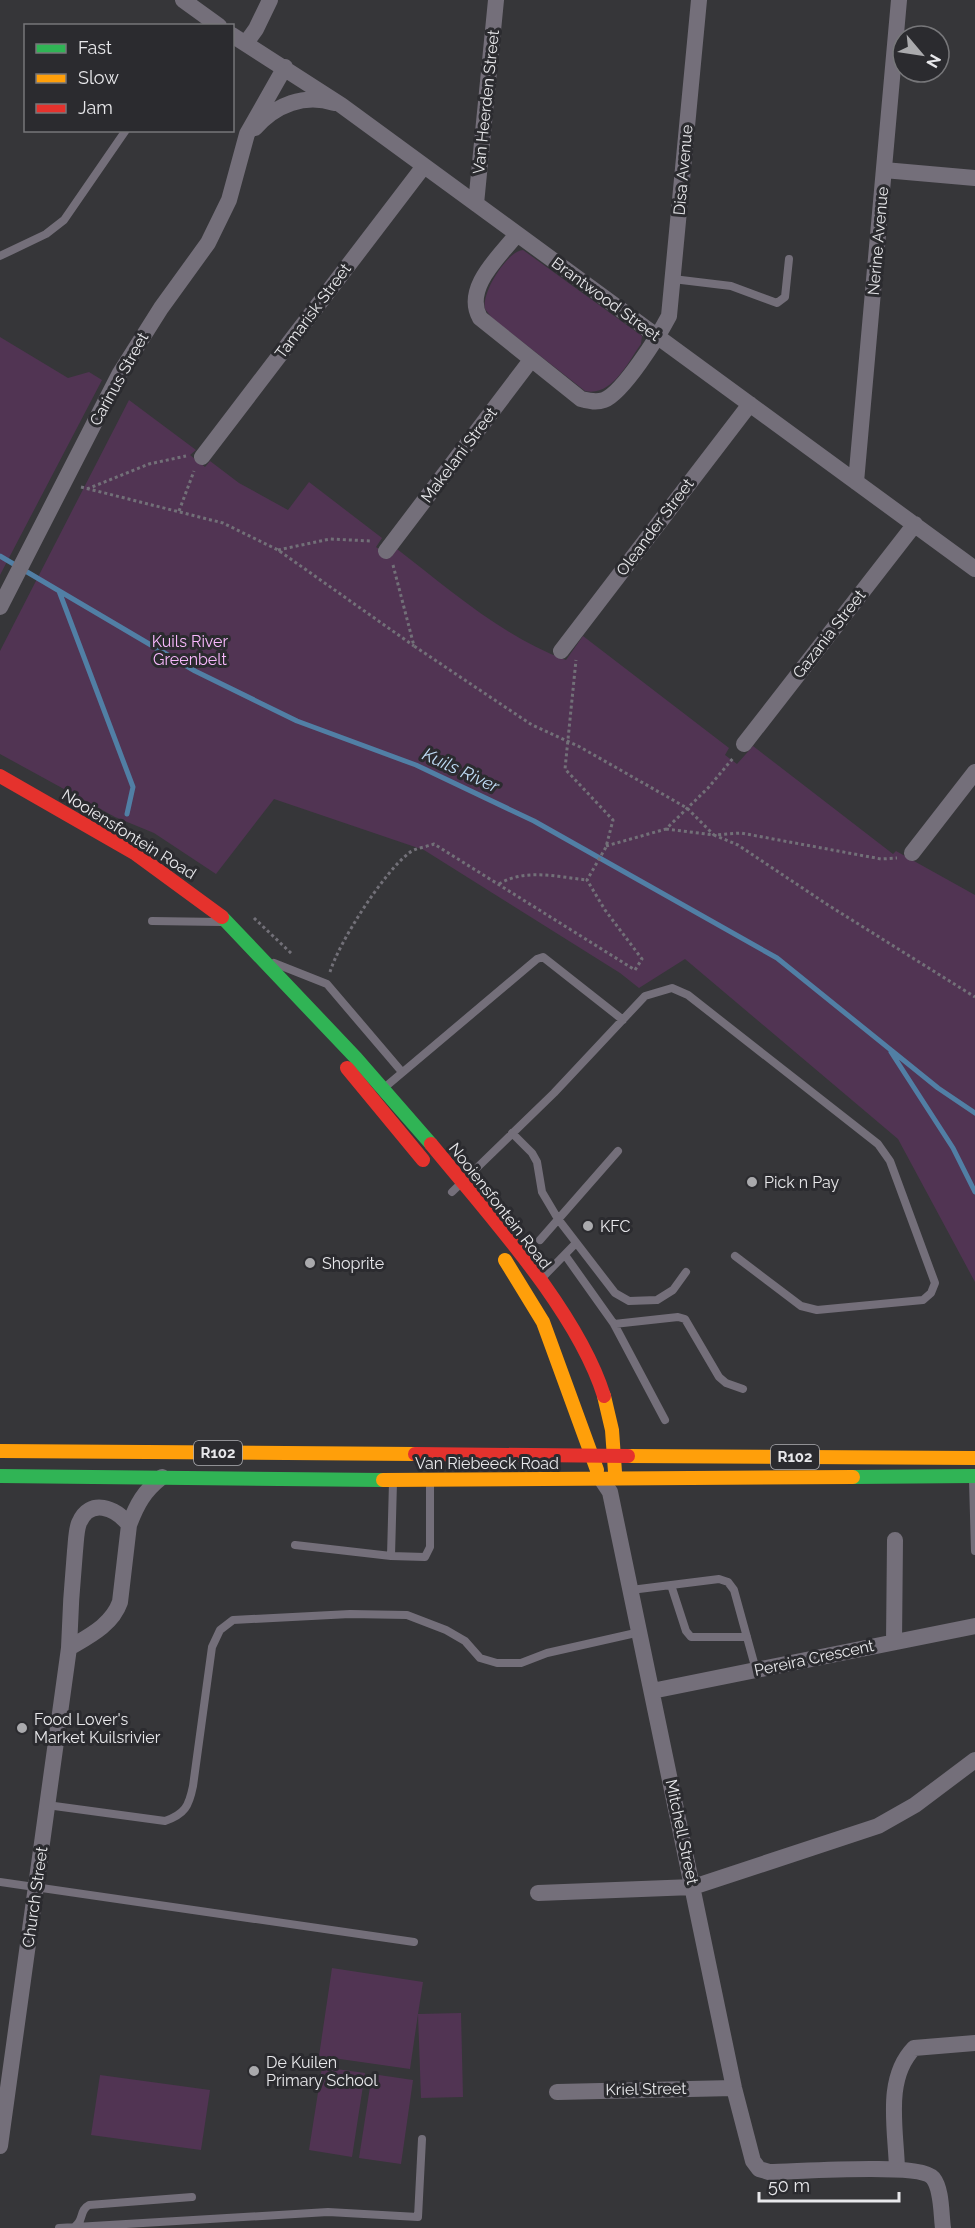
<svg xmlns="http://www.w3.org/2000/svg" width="975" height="2228" viewBox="0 0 975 2228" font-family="Raleway,sans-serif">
  <rect width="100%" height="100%" fill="#363639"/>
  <path fill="#513453" d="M523 250 642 336 641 344C628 362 612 397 585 391L492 318 485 309C481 293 507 251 523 250Z
    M0 337 68 378 89 372 102 380 0 575Z
    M129 400 196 450 190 455 205 467 210 461 239 483 288 510 309 482 382 538 376 547 391 557 397 549C450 590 502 636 566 660L583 636 729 748 725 755 737 764 753 746 893 854 896 851 975 895V1282L898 1139 685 959 639 988 620 973 424 850 274 799 216 874 154 833 115 817 0 754V651Z
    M332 1968 423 1982 418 2014 461 2013 463 2097 421 2098 418 2014 410 2069 319 2056Z
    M322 2067 365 2073 352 2157 309 2150Z
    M372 2074 413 2080 401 2164 359 2158Z
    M100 2075 210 2090 201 2150 91 2135Z"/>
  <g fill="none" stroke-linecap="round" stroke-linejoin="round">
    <path stroke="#517fa5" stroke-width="5" d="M0 556 195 671 297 721 416 765 534 821 777 958 938 1088 975 1113
      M59 591 133 787 127 814
      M891 1052 953 1148 975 1192"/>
    <path stroke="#727078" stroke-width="3" stroke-dasharray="3 3" stroke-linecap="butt" d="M81 487 223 523 278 550 414 646
      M87 489 149 464 186 456
      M179 511 194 471
      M278 550 330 539 371 541
      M393 565 414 646 532 725 580 747 687 808 714 835 741 833 881 859 897 858
      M666 829 714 835 738 845 828 905 975 997
      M606 846 666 829 708 788 734 757
      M499 884C525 868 558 877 587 880
      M254 918 293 955
      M330 972C339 942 384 872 409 853 415 848 426 847 434 844L635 970 642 959 605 910 587 880 606 847 613 820 565 769 576 660"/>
    <path stroke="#746f7a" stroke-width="8" d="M0 256 46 234 64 220 126 130
      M673 279 731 286 777 303 785 297 789 259
      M152 921 221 922
      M274 963 327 984 402 1072
      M384 1088 537 959 543 957 623 1020
      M512 1133 532 1153 537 1162 542 1192 558 1219 615 1293 629 1301 657 1300 673 1290 686 1272
      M452 1192 554 1093 645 996 672 988 688 995 878 1144 890 1161 935 1283 931 1293 923 1300 817 1310 801 1306 735 1256
      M540 1240 618 1151
      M565 1255 614 1324 665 1420
      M540 1280 575 1244
      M614 1324 678 1317 685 1319 719 1377 726 1383 743 1389
      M973 1480 975 1551
      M295 1545 391 1556 425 1557 430 1547V1483
      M391 1556 393 1482
      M671 1585 686 1631 691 1637H747
      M631 1590 719 1579 728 1582 734 1590 756 1670
      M47 1805 165 1821C185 1814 189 1806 193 1786L212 1647 220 1630 233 1620 350 1614 407 1615 446 1630 465 1641 480 1658 497 1663H521L547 1653 640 1632
      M0 1882 414 1942
      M74 2227C84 2222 79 2210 89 2205L192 2197
      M59 2228 328 2212 418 2217 422 2139"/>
    <path stroke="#746f7a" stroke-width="16" d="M183 0 219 26
      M232 35 341 105 975 569
      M246 43 256 29 270 0
      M255 128C275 105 305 93 334 103
      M884 170 975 178
      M476 204 496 0
      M517 234C500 256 463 288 480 318L581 399C589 401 596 403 604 400 623 393 659 335 669 316L699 0
      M202 457 424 166
      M856 482 899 0
      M386 551 531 360
      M0 607 120 373 161 308 208 243 229 200 247 134 285 67
      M561 651 750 404
      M744 744 915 524
      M912 853 975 772
      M602 1480 610 1492 734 2088 753 2161 759 2169 769 2172C796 2172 920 2162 933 2178 942 2189 941 2214 943 2228
      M129 1525C137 1504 144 1491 162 1477
      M894 1642 895 1540
      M652 1691 975 1626
      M538 1893 693 1887 878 1826 915 1805 975 1760
      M557 2092 734 2088
      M0 2146 69 1648C70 1615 72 1583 75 1551 76 1542 76 1531 79 1523 90 1497 116 1508 129 1525L120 1602C112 1625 89 1636 69 1648
      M897 2169C896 2129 884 2079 914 2048L975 2043"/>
    <path stroke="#30b455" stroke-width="14" d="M222 917 356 1058 431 1144
      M0 1476 383 1480
      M853 1477 975 1476"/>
    <path stroke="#ff9f0a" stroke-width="14" d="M505 1260 543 1322 597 1470
      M604 1396 612 1430 615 1472
      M0 1451 415 1454
      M628 1456 975 1458
      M383 1480 853 1477"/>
    <path stroke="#e5322d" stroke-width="14" d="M0 776 136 854 222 917
      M347 1068 423 1160
      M431 1144C488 1214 577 1310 604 1396
      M415 1454 628 1456"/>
  </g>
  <g fill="#aaaaad" stroke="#2b2b2f" stroke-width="2">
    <circle cx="752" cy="1182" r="6"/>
    <circle cx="588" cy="1226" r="6"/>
    <circle cx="310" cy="1263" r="6"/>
    <circle cx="22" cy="1728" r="6"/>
    <circle cx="254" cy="2071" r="6"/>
  </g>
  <g text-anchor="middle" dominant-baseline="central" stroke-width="6" stroke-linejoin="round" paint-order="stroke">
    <g fill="#2b2b2f" stroke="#afafb3" stroke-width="1.5">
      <rect x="194" y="1441" width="48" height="24" rx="4.5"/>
      <rect x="771" y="1445" width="48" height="24" rx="4.5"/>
    </g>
    <g font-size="15" font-weight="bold" fill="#e8e8eb">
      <text x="218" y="1453">R102</text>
      <text x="795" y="1457">R102</text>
    </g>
    <g font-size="16" fill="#e8e8eb" stroke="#2b2b2f">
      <text transform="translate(486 102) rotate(-84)">Van Heerden Street</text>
      <text transform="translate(683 170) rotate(-85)">Disa Avenue</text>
      <text transform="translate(878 241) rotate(-85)">Nerine Avenue</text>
      <text transform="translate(606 299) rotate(36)">Brantwood Street</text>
      <text transform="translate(313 311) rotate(-53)">Tamarisk Street</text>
      <text transform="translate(119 379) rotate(-61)">Carinus Street</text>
      <text transform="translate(459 455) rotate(-53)">Makelani Street</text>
      <text transform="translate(655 527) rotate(-53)">Oleander Street</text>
      <text transform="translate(829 634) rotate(-52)">Gazania Street</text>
      <text transform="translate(129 834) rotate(32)">Nooiensfontein Road</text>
      <text transform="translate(500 1206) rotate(52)">Nooiensfontein Road</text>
      <text x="487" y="1463">Van Riebeeck Road</text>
      <text transform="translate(814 1658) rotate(-12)">Pereira Crescent</text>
      <text transform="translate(682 1832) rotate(78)">Mitchell Street</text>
      <text transform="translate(35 1897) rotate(-82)">Church Street</text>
      <text transform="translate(646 2089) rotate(-1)">Kriel Street</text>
    </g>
    <g font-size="16" fill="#f9b9fd" stroke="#2b2b2f">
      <text x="190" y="641">Kuils River<tspan x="190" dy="18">Greenbelt</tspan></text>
    </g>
    <g font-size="16" fill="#e8e8eb" stroke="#2b2b2f" text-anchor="start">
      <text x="764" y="1182">Pick n Pay</text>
      <text x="600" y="1226">KFC</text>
      <text x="322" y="1263">Shoprite</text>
      <text x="34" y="1719">Food Lover's<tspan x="34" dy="18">Market Kuilsrivier</tspan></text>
      <text x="266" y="2062">De Kuilen<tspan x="266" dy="18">Primary School</tspan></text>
    </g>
    <g font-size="18" font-style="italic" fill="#bfdcf5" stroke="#2b2b2f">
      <text transform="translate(461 770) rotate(25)">Kuils River</text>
    </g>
  </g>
  <rect x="24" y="24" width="210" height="108" fill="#2b2b2f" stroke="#77777a" stroke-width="1.5"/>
  <rect x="36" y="44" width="30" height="9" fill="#30b455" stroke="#77777a" stroke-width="1.5"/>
  <text x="78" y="54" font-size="18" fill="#e8e8eb">Fast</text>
  <rect x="36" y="74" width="30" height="9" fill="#ff9f0a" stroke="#77777a" stroke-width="1.5"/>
  <text x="78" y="84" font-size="18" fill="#e8e8eb">Slow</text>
  <rect x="36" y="104" width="30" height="9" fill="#e5322d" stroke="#77777a" stroke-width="1.5"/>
  <text x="78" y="114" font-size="18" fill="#e8e8eb">Jam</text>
  <g transform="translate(921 54) rotate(119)"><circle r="28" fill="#2b2b2f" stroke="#77777a" stroke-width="1.5"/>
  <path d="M0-4.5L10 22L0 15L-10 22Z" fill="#aaaaad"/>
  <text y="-9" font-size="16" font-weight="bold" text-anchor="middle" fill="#e8e8eb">N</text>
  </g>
  <path d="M759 2192v9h140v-9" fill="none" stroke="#e8e8eb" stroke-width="3"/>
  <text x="768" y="2192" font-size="18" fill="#e8e8eb" stroke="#2b2b2f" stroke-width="4.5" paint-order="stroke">50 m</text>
</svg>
